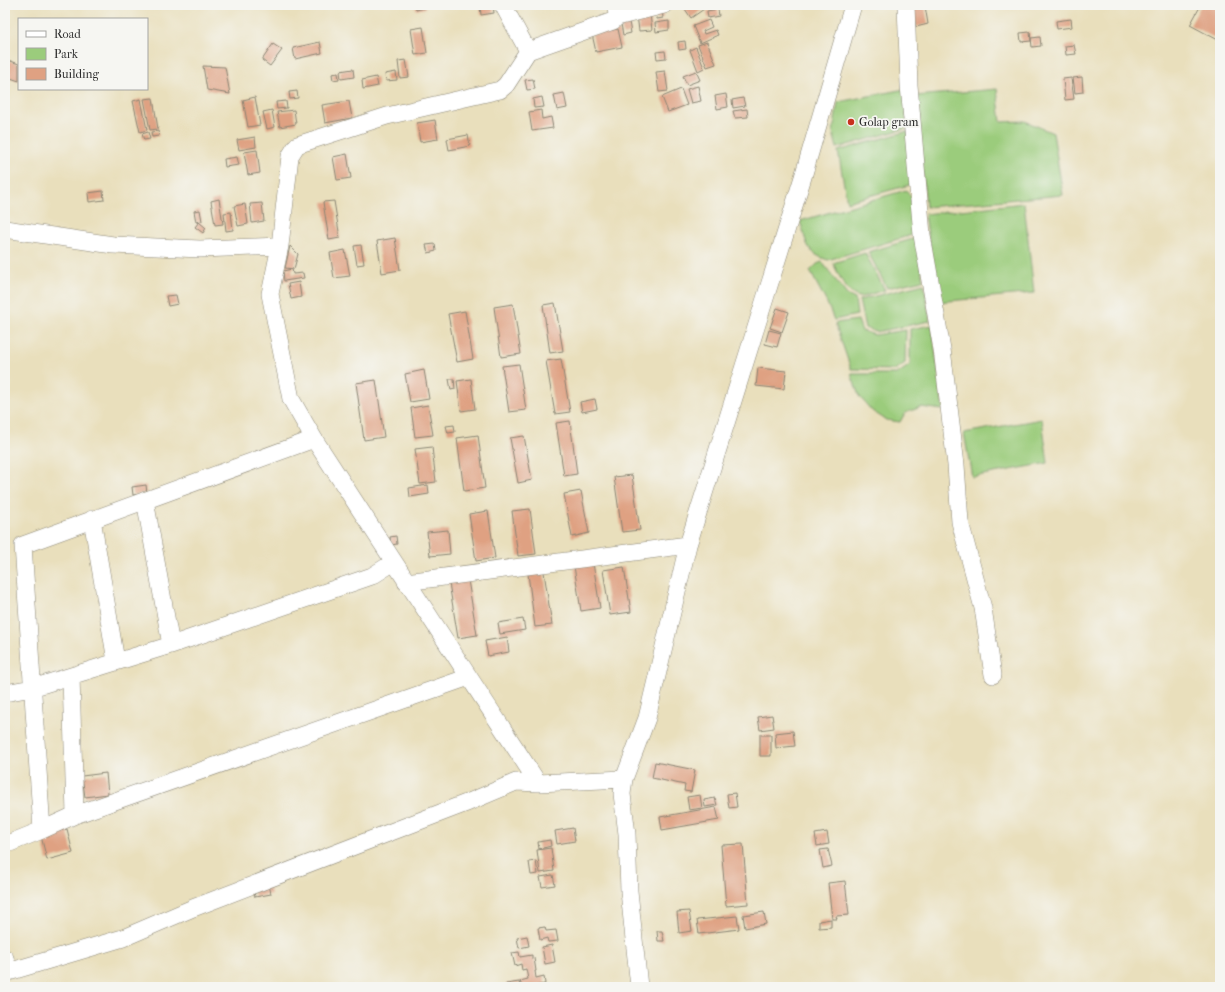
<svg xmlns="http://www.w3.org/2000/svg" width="1225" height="992" viewBox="0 0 1225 992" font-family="'IM FELL French Canon',serif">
  <rect width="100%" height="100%" fill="#f6f6f2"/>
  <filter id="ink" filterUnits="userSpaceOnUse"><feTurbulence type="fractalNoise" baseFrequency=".025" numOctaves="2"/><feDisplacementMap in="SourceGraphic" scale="8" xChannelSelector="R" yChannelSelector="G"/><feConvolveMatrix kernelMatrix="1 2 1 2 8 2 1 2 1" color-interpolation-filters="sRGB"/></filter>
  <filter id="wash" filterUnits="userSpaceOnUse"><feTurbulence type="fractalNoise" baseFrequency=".012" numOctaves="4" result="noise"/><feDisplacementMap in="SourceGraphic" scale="16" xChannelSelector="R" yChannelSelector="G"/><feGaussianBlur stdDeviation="0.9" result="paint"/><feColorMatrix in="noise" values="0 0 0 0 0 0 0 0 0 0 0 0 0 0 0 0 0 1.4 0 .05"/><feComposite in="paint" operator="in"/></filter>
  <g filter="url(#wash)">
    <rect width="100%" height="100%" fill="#e9dfbc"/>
    <path fill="#9bcc7c" stroke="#637c54" d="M905 89 907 128 837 148 833 132 838 102Z
      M997 89 1001 122 1025 121 1053 133 1063 195 926 207 916 96Z
      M908 131 913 184 847 202 838 151Z
      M906 190 911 197 915 234 828 260C805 253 807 242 800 221Z
      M1024 203 1034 293 938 302 925 214Z
      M916 238 923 280 887 288 868 252Z
      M865 253 885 290C879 291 865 297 860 297 847 296 838 273 833 263Z
      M822 262 847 295 855 299 857 315 834 320 827 303 810 271 817 264Z
      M924 284 930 321 876 332 865 328 859 300Z
      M858 320 862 331 875 335 906 330 905 363 895 370 851 369 835 323Z
      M932 325 943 410 921 407 905 413 900 422 886 420 872 411 859 396 851 374H897L910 365V329Z
      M1042 419 1048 463 972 477 964 433Z"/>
    <g id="blocks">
      <path fill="#dfa182" d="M415 5H425V8L416 10Z
        M485 5H493L494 13 481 15 480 6Z
        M691 5H701L704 9 691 18 685 9Z
        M1201 5H1220V41L1190 25Z
        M925 6 928 24 916 27 912 8Z
        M718 9 719 16 708 18 707 11Z
        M656 10H662L663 18 657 19Z
        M650 14 652 30 639 31 637 15Z
        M1071 19 1072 27 1057 29 1056 21Z
        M709 20 712 27 703 31 704 34 716 30 718 35 700 43 693 26Z
        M669 21V30L656 32 655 23Z
        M629 22 631 33 623 35 621 24Z
        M5 23 8 32H5Z
        M423 27 427 53 415 55 411 29Z
        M618 29 622 47 596 52 592 34Z
        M1030 32 1031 41 1021 42 1020 33Z
        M1040 37 1041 46 1032 47 1031 38Z
        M685 41 686 49 679 50 678 42Z
        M320 42 322 53 295 59 293 48Z
        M707 42 716 64 707 67 698 45Z
        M273 44 282 50 270 66 262 60Z
        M1074 45 1076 54 1066 55 1065 46Z
        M696 47 704 68 698 71 690 50Z
        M665 51 666 58 657 59 656 52Z
        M5 59 19 64V81L5 76Z
        M406 60 409 77 400 78 398 61Z
        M203 66 225 67 230 94 207 90Z
        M353 69 354 77 341 79 340 71Z
        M665 71 668 91 659 92 656 72Z
        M696 71 700 80 687 85 683 76Z
        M396 72 397 80 386 81 385 74Z
        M338 73 339 79 333 80 332 74Z
        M376 77 378 86 363 89 362 80Z
        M1082 77 1083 92 1075 93 1073 78Z
        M1071 78 1074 99 1065 100 1063 79Z
        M533 79 535 89 527 90 525 80Z
        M698 86 701 101 691 103 687 89Z
        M681 89 687 105 668 112 662 97Z
        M297 91 298 98 290 99 289 92Z
        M564 93 567 108 557 110 554 95Z
        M726 94 728 107 717 109 715 96Z
        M255 97 260 125 248 127 243 100Z
        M542 97 544 107 534 108 533 99Z
        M153 98 158 129 150 130 144 99Z
        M743 98 745 106 733 108 732 100Z
        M141 99 147 130 140 132 133 101Z
        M286 101 287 108 277 109 276 102Z
        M349 101 352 118 325 123 322 105Z
        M747 109 748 117 735 118 733 111Z
        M272 110 275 127 267 129 263 112Z
        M294 110 296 124 280 127 277 112Z
        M541 110 542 119 551 117 553 128 532 131 529 112Z
        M435 120 438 139 420 142 417 123Z
        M158 131 159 136 152 137 151 132Z
        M148 132 150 139 144 140 142 134Z
        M468 135 470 146 449 150 447 139Z
        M255 137 256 147 239 150 237 140Z
        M257 150 260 173 248 175 244 152Z
        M347 154 351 178 337 180 333 157Z
        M237 157 239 165 225 167 224 159Z
        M103 191 104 200 89 202 88 193Z
        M219 199 223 224 215 225 211 201Z
        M334 201 340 238 329 240 323 202Z
        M262 203 264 221 252 223 250 204Z
        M245 204 248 224 238 226 234 206Z
        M200 210 202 221 196 222 194 211Z
        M231 212 233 230 226 231 224 213Z
        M199 222 206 228 203 233 195 227Z
        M395 238 400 270 382 273 377 241Z
        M435 244 436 251 428 253 426 245Z
        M361 245 364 264 357 265 354 246Z
        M290 246 298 254 294 269 285 268Z
        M345 250 350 276 334 278 330 253Z
        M292 269 293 274 303 273 304 278 284 281 283 271Z
        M299 282 301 297 291 299 288 284Z
        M176 295 178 304 168 306 166 296Z
        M555 303 563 351 550 353 543 305Z
        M513 304 521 354 501 357 494 307Z
        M777 308 789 312 782 332 770 328Z
        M465 311 473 359 457 362 448 314Z
        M769 330 781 333 777 347 765 344Z
        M561 359 570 412 555 414 546 361Z
        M519 364 526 410 509 412 502 366Z
        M758 368 786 371 784 389 756 386Z
        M424 370 429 399 410 402 405 374Z
        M449 379H454L455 389 451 390Z
        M471 379 475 409 461 411 457 381Z
        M376 380 384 437 364 440 356 383Z
        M595 399 597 409 582 412 580 402Z
        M428 405 433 435 415 437 411 408Z
        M570 421 577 474 564 476 556 423Z
        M454 425 455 432 448 433 446 426Z
        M478 435 485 488 464 491 457 438Z
        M524 436 532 480 518 483 510 438Z
        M432 447 436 482 420 484 415 449Z
        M632 475 640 530 622 532 614 477Z
        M146 485 147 493 133 495 132 487Z
        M428 485 429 494 410 497 409 488Z
        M581 491 589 533 572 537 564 494Z
        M530 509 536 554 518 556 512 511Z
        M488 511 495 558 476 561 469 514Z
        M448 530 450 554 430 556 427 532Z
        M396 536 397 544 391 545 390 537Z
        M593 563 600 608 581 611 574 566Z
        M624 567 631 612 610 615 603 570Z
        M544 572 552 625 535 627 528 574Z
        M468 580 477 635 458 638 449 583Z
        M523 619 525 630 500 634 498 623Z
        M507 637 509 652 488 656 485 641Z
        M772 715 774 728 760 730 758 717Z
        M793 731 795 746 776 748 775 733Z
        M760 735H771V756H760Z
        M655 762 695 770 691 792 684 791 685 785 652 778Z
        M106 773 108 794 85 797 82 776Z
        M735 793 737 807 729 808 727 794Z
        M700 795 702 808 689 810 687 797Z
        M715 798 717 805 705 807 704 800Z
        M716 807 719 820 662 830 660 817Z
        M573 828 575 841 557 844 555 831Z
        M67 829 73 853 47 860 41 836Z
        M827 832 829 844 817 846 815 834Z
        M550 840 551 846 539 849 538 842Z
        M743 844 748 904 726 906 721 845Z
        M551 848 554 871 540 873 537 850Z
        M828 849 832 866 823 868 820 850Z
        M536 861 538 874 531 875 529 862Z
        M553 875 555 885 542 887 540 877Z
        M845 881 849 915 836 916 837 919H832L828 883Z
        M269 884 271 894 255 897 253 887Z
        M689 911 692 931 679 933 677 912Z
        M764 912 766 924 745 928 743 915Z
        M737 916 739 929 699 934 697 920Z
        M831 919V927L819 928V921Z
        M545 927 546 931 556 930 558 941 548 942 547 938 540 940 538 928Z
        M657 931H662L664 941H658Z
        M527 936 529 946 519 948 517 938Z
        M552 945 555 962 545 964 542 947Z
        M519 952 520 957 532 955V959L534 958 536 971H535L536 978 544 976 545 984 529 987H522L520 981 528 979 526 969 522 970 521 964 515 966 512 953Z
        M519 982 520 987H506V984Z"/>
    </g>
  </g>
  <g filter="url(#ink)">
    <use href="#blocks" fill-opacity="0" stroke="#8a8574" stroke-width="1"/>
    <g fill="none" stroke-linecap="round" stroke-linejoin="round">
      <defs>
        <path id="minor" d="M503 5 528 51 613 21 617 17 616 5
          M906 5 909 85 922 235 942 349 956 465 960 522 983 608 993 675
          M617 17 664 5
          M528 51 506 85 500 90 387 116 297 145 290 156 280 246 270 294 291 399 314 439 538 783 624 779
          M5 229 113 245 200 249 280 246
          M145 500 171 645
          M92 519 116 661
          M406 582 688 545
          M71 676 75 815
          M5 693 32 688 171 645 372 576 394 562
          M42 830 23 545 314 439
          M5 845 42 830 75 815 469 677
          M5 958 9 971
          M5 973 123 938 193 908 469 802 516 782 538 783
          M639 987 629 891 627 834 622 794 624 779 647 718 688 545 803 177 853 5"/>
      </defs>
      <use href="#minor" stroke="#8a8574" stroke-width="18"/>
      <use href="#minor" stroke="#fff" stroke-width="17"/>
    </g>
  </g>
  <circle fill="#c8321e" stroke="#f6f6f2" stroke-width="1.5" cx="851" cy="122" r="4"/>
  <g text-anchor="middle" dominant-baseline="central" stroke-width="3.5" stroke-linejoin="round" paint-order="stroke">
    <g font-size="12" fill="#2b2b2b" stroke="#f6f6f2" text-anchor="start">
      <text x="859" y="122">Golap gram</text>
    </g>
  </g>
  <rect width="1225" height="992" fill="none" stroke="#f6f6f2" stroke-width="20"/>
  <rect x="18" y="18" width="130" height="72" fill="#f6f6f2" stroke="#a5a5a2"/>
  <rect x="26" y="31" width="20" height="6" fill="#ffffff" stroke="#a5a5a2"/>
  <text x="54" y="38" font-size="12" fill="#2b2b2b">Road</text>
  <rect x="26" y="48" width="20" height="12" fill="#9bcc7c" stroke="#a5a5a2"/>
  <text x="54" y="58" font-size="12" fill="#2b2b2b">Park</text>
  <rect x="26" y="68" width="20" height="12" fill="#dfa182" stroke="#a5a5a2"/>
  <text x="54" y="78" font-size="12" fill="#2b2b2b">Building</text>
</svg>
